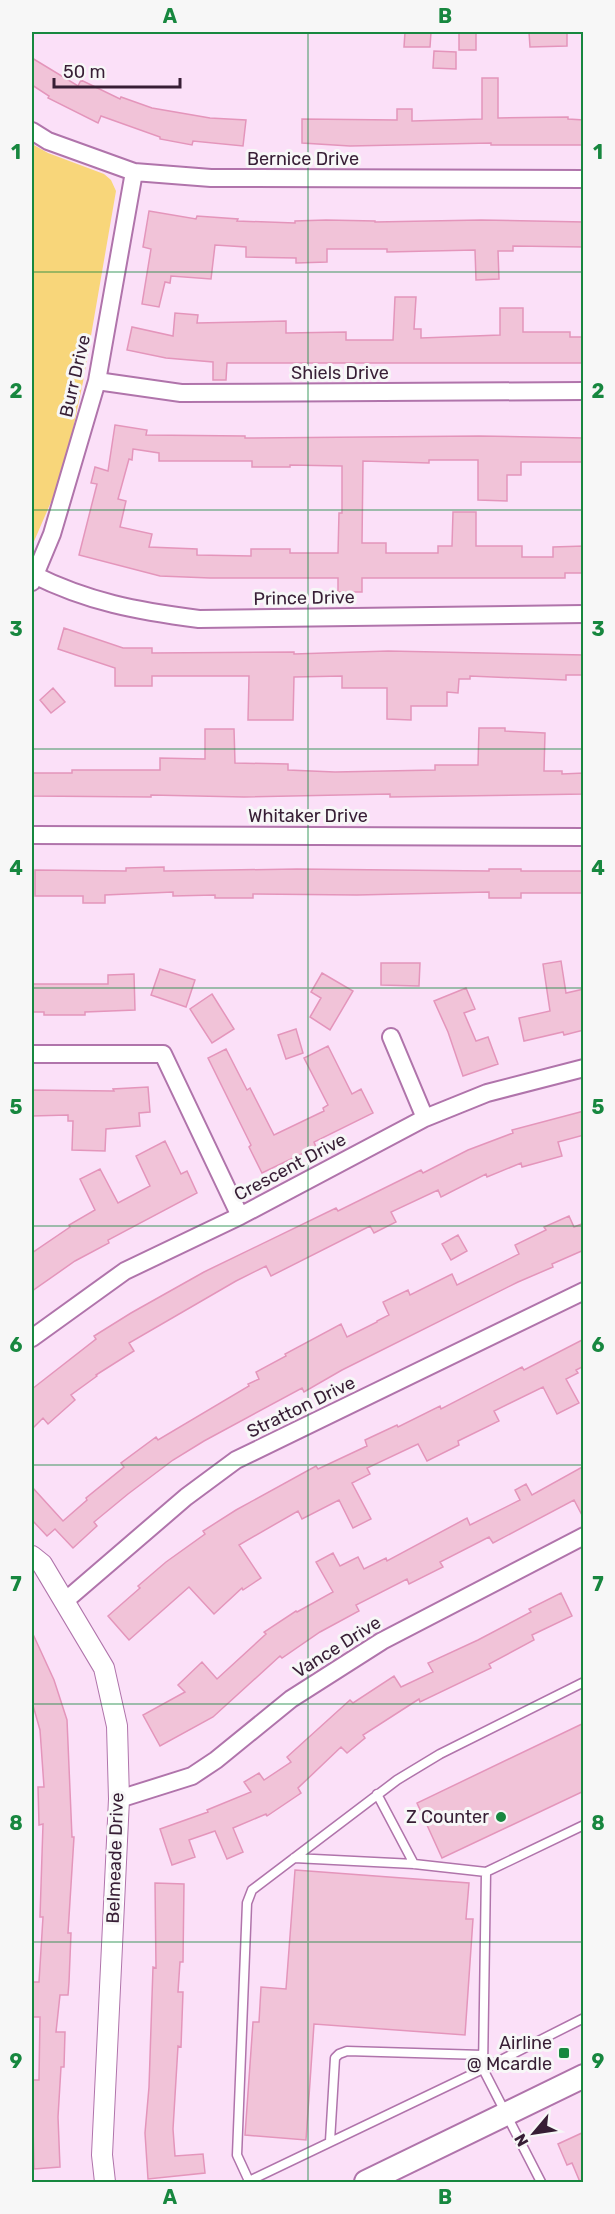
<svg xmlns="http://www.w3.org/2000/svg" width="615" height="2214" viewBox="0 0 615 2214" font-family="Rubik,sans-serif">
  <rect width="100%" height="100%" fill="#fbe0f8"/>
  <path fill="#f8d67a" d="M32 144 48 153 104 174 111 180 116 191 83 382 69 448 57 488 32 546Z"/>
  <path fill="#f1c3d8" stroke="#e495bb" stroke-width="1.5" fill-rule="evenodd" d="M405 32H431L430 47H404Z
    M459 32H476V50H459Z
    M529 32H567V46L530 47Z
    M434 51 456 52V69L433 68Z
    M32 58 78 86 81 80 120 99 121 97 152 108 210 118 246 120 243 146 193 141 192 145 160 139V137L101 116 98 123 48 98 49 96 32 85Z
    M482 78H498V118L568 117V119L584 120V145H491V143L350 146 302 143V119L397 120V109H412V121L482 119Z
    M149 211 196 219 197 216 238 219 237 221 295 223V221L326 220 375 221V222L481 220 584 222V247L513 246V251H498L499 279 476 280 475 250 387 252V249H327V262L296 263V258L246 257V247L215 245 211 279 171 276 170 283 165 282 159 307 142 304 151 249 143 247Z
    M395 297H416L414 329H421V338L500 335V308H523V332H570V337H584V363H227L226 380H213V362L166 358 127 350 132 327 173 336 175 313 198 315 197 323 286 321V333L346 332V340H393Z
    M115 425 147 430 146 435 245 436V438L479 436 584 438V462H521V475H507V501L478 500V460H429V463L363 461 362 543H386V553H438V546H452L453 512H476V546H522V557H553V547L584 546V573H565V578H362V592H338V578H210L160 576 79 555 97 484 91 483 95 467 108 471ZM133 449 159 453V461H252V467H290V465L342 466V513H339L338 553H290V549H251V556L197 555V549L149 547 152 534 120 527 126 501 118 499 129 459 132 460Z
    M64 628 123 648H152V653L294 652V654L388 651 584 655V675H566V680L470 676V679H459L458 693 447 692V706H411V720L387 719V688H342V676L294 677 293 720H248L249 676H152V686H115V668L58 649Z
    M53 688 65 702 51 713 40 700Z
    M479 728H505V731L545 733 544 771H562V774L584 773V794L390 797V794L244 797 151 795V797L32 796V773H72V770H160V758L205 759V729H234L235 763 288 764V770L335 772 435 770V765H478Z
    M164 867V871L297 869 489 871V869H521V871H584V893H521V898H489V892L357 895 253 894V898H215V895L173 896V892L105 895V903H83V896H35V870L126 871V868Z
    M561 961 566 993 584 989V1030L564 1035 563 1032 524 1041 519 1018 550 1011 543 964Z
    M381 963H420L419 986 381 985Z
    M160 969 195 980 186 1007 151 995Z
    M322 973 353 991 330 1030 310 1017 321 998 311 992Z
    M134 974 135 1010 85 1012V1015H44V1012H32V984H108V975Z
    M466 988 475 1009 464 1013 476 1041 488 1037 498 1064 463 1076 448 1032 434 1001Z
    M212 994 234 1029 212 1043 190 1009Z
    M296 1029 303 1053 286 1059 278 1035Z
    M328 1046 352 1094 361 1089 373 1113 314 1142 316 1147 262 1173 249 1147 251 1145 208 1058 226 1049 247 1090 250 1088 274 1135 324 1111 323 1108 328 1105 304 1058Z
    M148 1087 150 1112 139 1113 140 1126 106 1129 105 1151 72 1150 73 1121H68V1115L32 1116V1090L114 1091 113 1089Z
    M584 1111V1135L558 1142 562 1156 522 1167 521 1163 487 1177 486 1174 441 1197 438 1190 391 1212 396 1222 374 1233 370 1226 271 1276 266 1266 236 1281 129 1343 134 1351 96 1375 97 1376 71 1395 75 1400 48 1424 43 1418 32 1429V1389L96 1339 94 1336 131 1313 204 1272 336 1208 338 1211 421 1170 423 1173 468 1150 513 1133 512 1130Z
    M165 1141 181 1174 187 1171 197 1193 108 1240 109 1243 75 1261 32 1291V1253L70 1227 69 1225 95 1210 80 1179 100 1169 118 1203 150 1186 136 1156Z
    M569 1216 574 1227 584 1223V1250L552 1264 553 1267 518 1282 342 1370 304 1392 302 1388 204 1441 173 1460 128 1494 94 1522 97 1526 73 1548 55 1529 47 1536 32 1520V1487L63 1521 87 1500 86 1498 124 1467 121 1463 156 1437 158 1440 249 1386 248 1384 259 1379 256 1372 286 1356 285 1354 341 1324 347 1337 377 1322V1321L389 1315 383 1302 408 1290 410 1295 452 1274 457 1285 519 1254 515 1245 546 1230 544 1227Z
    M458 1235 467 1251 451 1260 442 1244Z
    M584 1339V1366L576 1370 578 1373 566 1379 579 1403 557 1414 543 1387 494 1411 499 1421 458 1441 459 1445 427 1461 418 1444 367 1468 370 1474 352 1483 371 1519 353 1528 339 1500 302 1519 298 1511 239 1545 261 1578 243 1590 242 1588 214 1614 189 1587 129 1640 108 1616 140 1588 138 1586 166 1562 205 1534 203 1531 236 1510 316 1466 318 1469 367 1446 365 1440 397 1425 398 1427 440 1406 441 1409 522 1367 524 1370Z
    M584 1466V1519L574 1500 493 1543 489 1537 440 1562 443 1567 409 1584 407 1579 356 1605 359 1611 320 1632 282 1658 280 1656 213 1717 160 1746 143 1715 185 1692 178 1685 202 1662 217 1679 266 1634 264 1632 296 1611 297 1612 333 1592 316 1562 333 1553 340 1566 358 1557 364 1569 386 1558 387 1561 467 1518 470 1525 520 1500 515 1490 526 1484 532 1495Z
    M561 1593 572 1616 532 1635 534 1640 489 1664 491 1668 420 1702 419 1699 363 1735 365 1738 347 1753 341 1747 298 1788 301 1793 267 1816 266 1814 233 1828 243 1852 227 1859 215 1831 189 1840 195 1857 172 1865 160 1829 208 1812 207 1810 251 1792 244 1782 259 1773 264 1780 291 1762 287 1757 350 1700 353 1703 394 1676 401 1687 433 1672 428 1663 478 1640 531 1612 529 1609Z
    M32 1632 54 1680 67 1720 72 1837H74L68 1933H71L69 1982 68 1995H60L56 2032H65L64 2067H61L58 2117 60 2167 34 2169 32 2080H39L40 2017H32V1982H39L43 1917H40L43 1824 39 1825 38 1787H44L40 1730 32 1702Z
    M584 1723V1791L442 1858 417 1803Z
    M295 1870 469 1883 466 1919H473L465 2035 314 2024 306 2140 245 2135 253 2022H259L261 1987 286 1989Z
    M155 1883 184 1884 183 1962H180L178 1992H183L181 2047 178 2046 173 2129 175 2156 203 2154 205 2173 148 2179 145 2133 149 2087 153 1967 156 1968Z
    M584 2132V2182H580L572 2163 567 2165 558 2144Z"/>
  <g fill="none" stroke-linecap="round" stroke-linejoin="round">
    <defs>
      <path id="service" d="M377 1794 414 1864
        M294 1858 414 1864 486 1872 584 1825
        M330 2141 335 2058 339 2054 347 2051 483 2055
        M249 2181 237 2155 247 1903 252 1890 397 1780 440 1754 584 1682
        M249 2182V2181L483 2069 486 1872
        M541 2182 483 2069 584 2018"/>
      <path id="minor" d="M32 131 48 141 134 172 211 178 584 179
        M97 381 181 393 584 391
        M32 574C88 602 137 611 199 619L584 614
        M32 582 52 534 97 381 134 172
        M32 835 584 837
        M391 1037 425 1118
        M32 1054H163L240 1216
        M32 1338 125 1271 240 1216 425 1118 487 1093 584 1068
        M65 1601 186 1497 236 1460 584 1291
        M119 1799 192 1776 216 1760 291 1699 382 1641 584 1536"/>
      <path id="tertiary" d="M32 1556 42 1564 104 1668 117 1726 119 1799 102 2155 105 2182"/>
      <path id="secondary" d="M366 2182 584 2076"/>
    </defs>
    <use href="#service" stroke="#b074ab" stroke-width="11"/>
    <use href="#minor" stroke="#b074ab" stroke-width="20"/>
    <use href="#tertiary" stroke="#b074ab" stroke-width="22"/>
    <use href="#secondary" stroke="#b074ab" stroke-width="26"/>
    <use href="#service" stroke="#fff" stroke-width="8"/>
    <use href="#minor" stroke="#fff" stroke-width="16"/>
    <use href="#tertiary" stroke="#fff" stroke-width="20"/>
    <use href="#secondary" stroke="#fff" stroke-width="22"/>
  </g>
  <path fill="none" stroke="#17873f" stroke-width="1.5" stroke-opacity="0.55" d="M308 32V2182M32 272H584M32 510H584M32 749H584M32 988H584M32 1226H584M32 1465H584M32 1704H584M32 1942H584"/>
  <g fill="#17873f" stroke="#f7f7f7" stroke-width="2">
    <circle cx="501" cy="1817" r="6"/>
    <rect x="558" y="2047" width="12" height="12" rx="3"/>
  </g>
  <g text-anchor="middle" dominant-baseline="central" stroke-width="6" stroke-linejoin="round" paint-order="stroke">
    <g font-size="18" fill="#371e35" stroke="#f7f7f7">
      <text x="303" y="159">Bernice Drive</text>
      <text x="340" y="373">Shiels Drive</text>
      <text transform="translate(75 376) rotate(-77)">Burr Drive</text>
      <text transform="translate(304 598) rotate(-1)">Prince Drive</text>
      <text x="308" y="816">Whitaker Drive</text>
      <text transform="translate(290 1167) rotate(-28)">Crescent Drive</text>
      <text transform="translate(301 1407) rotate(-26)">Stratton Drive</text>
      <text transform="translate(337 1647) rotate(-32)">Vance Drive</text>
      <text transform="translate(115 1858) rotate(-88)">Belmeade Drive</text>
    </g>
    <g font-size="18" fill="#371e35" stroke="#f7f7f7" text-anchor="end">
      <text x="489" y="1817">Z Counter</text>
      <text x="552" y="2043">Airline<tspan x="552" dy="21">@ Mcardle</tspan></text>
    </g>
  </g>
  <rect width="615" height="2214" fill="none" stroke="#f7f7f7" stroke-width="66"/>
  <g transform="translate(534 2133) rotate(241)" stroke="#f7f7f7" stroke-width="4.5" paint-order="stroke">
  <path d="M0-4.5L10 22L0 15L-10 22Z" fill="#371e35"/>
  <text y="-9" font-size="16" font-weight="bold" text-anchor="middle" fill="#371e35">N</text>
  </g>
  <path d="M54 78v9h126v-9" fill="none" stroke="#371e35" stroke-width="3"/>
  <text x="63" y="78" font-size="18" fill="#371e35" stroke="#f7f7f7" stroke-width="4.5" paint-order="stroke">50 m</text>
  <rect x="33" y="33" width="549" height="2148" fill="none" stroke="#17873f" stroke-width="2"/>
  <g font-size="20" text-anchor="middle" font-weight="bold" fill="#17873f">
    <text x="170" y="23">A</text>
    <text x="445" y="23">B</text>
    <text x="16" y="159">1</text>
    <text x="598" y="159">1</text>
    <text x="16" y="398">2</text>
    <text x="598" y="398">2</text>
    <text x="16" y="636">3</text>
    <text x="598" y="636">3</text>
    <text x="16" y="875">4</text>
    <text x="598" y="875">4</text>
    <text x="16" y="1114">5</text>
    <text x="598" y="1114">5</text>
    <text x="16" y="1352">6</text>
    <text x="598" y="1352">6</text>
    <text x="16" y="1591">7</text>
    <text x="598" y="1591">7</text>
    <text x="16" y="1830">8</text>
    <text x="598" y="1830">8</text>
    <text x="16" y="2068">9</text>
    <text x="598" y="2068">9</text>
    <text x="170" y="2204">A</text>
    <text x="445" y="2204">B</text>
  </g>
</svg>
